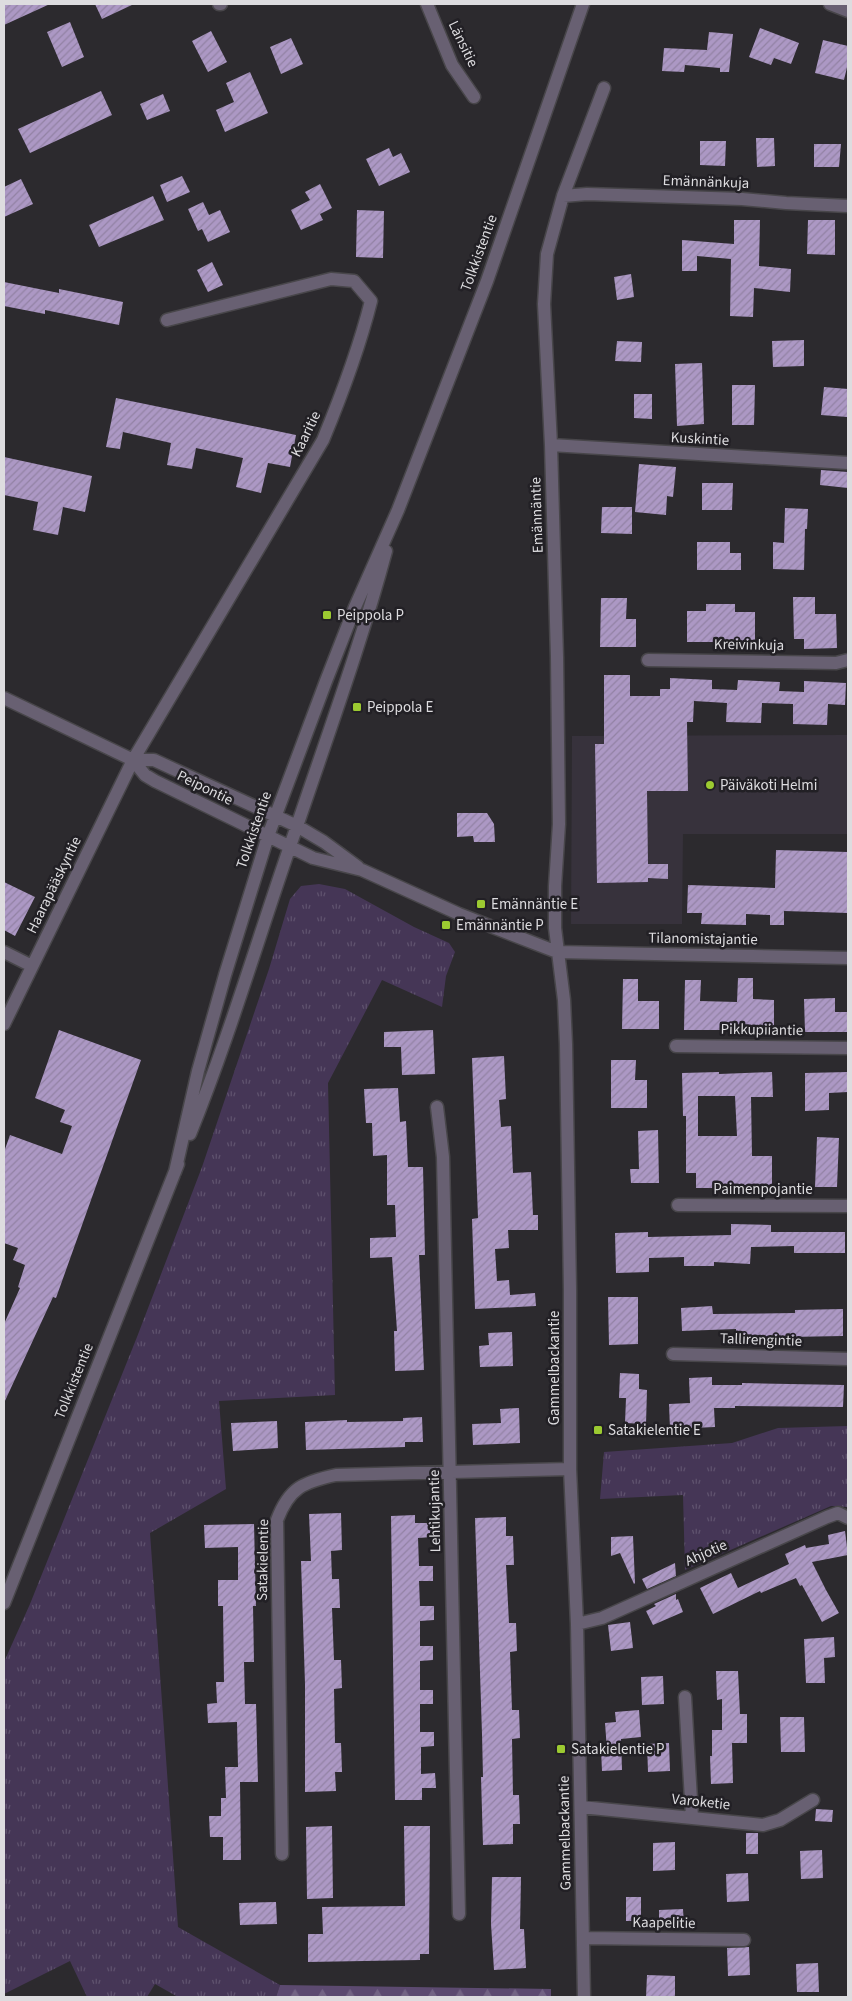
<svg xmlns="http://www.w3.org/2000/svg" width="852" height="2001" viewBox="0 0 852 2001" font-family="'Source Sans 3',sans-serif">
  <defs>
    <pattern id="grass-tufts" width="24" height="20" patternUnits="userSpaceOnUse" patternTransform="scale(1.25)"><rect width="24" height="20" fill="#453656"/><path d="M3 7l-1-3M5 7V3M7 7l1-3M15 17l-1-3M17 17v-4M19 17l1-3" fill="none" stroke="#5f526e"/></pattern>
    <pattern id="forest-firs" width="22" height="20" patternUnits="userSpaceOnUse" patternTransform="scale(1.25)"><rect width="22" height="20" fill="#5c4a70"/><path d="M5 1l3.5 6h-7zM16 11l3.5 6h-7z" fill="#736484"/></pattern>
    <pattern id="building-hatch" width="6" height="6" patternUnits="userSpaceOnUse" patternTransform="scale(1.25)"><rect width="6" height="6" fill="#ac98c4"/><path d="M-1 1l2-2M0 6l6-6M5 7l2-2" fill="none" stroke="#9282a4"/></pattern>
  </defs>
  <rect width="100%" height="100%" fill="#2c2a2e"/>
  <path fill="#37323c" d="M848 735V834H683L682 924H571L572 736Z"/>
  <path fill="url(#grass-tufts)" d="M319 884 345 889 414 927 449 943 455 952 446 976 442 1007 382 980 328 1083 335 1395 219 1401 226 1489 150 1533 178 1927 280 1985 276 1997H178L155 1984 147 1997H87L70 1961 4 1994V1662L30 1604 137 1337 202 1167 269 969 290 899 301 886Z
    M848 1426V1507L831 1506 685 1570 683 1495 600 1499 604 1452 732 1443 778 1428Z"/>
  <path fill="url(#forest-firs)" d="M280 1985 551 1989V1997H276Z"/>
  <path fill="url(#building-hatch)" fill-rule="evenodd" d="M4 4H50L4 25Z
    M95 4H134L102 19Z
    M70 22 84 57 62 67 47 32Z
    M760 28 799 43 791 64 774 58 771 65 749 57Z
    M211 31 227 62 208 72 192 41Z
    M709 32 733 34 729 72H720V68L685 65 684 72 662 71 664 48 707 50Z
    M291 38 303 64 281 74 270 47Z
    M823 40 848 46V63L844 80 815 73Z
    M250 72 268 113 225 132 216 110 234 102 226 83Z
    M101 91 112 115 30 153 18 129Z
    M163 94 170 111 147 120 140 104Z
    M756 138H774L775 166 757 167Z
    M700 141H726L725 166 700 165Z
    M814 144H841L839 167H814Z
    M389 148 393 157 401 153 410 172 379 186 366 159Z
    M182 176 190 192 167 202 160 185Z
    M21 179 33 204 4 217V187Z
    M320 184 332 208 320 214 323 220 301 230 291 210 310 200 305 192Z
    M153 196 164 220 99 247 89 225Z
    M203 202 209 215 220 210 230 232 208 242 202 229 198 231 188 209Z
    M357 210 384 211 383 258 356 257Z
    M734 220H760L759 266 791 269 790 292 754 288 753 317 730 316 731 259 697 256V271H682V240L734 244Z
    M808 220H835V255L807 254Z
    M212 262 223 285 208 292 197 270Z
    M631 274 634 297 617 300 614 277Z
    M4 282 59 293V289L123 302 119 325 45 310V314L4 306Z
    M804 340V366L773 367 772 341Z
    M617 341 642 342 641 362 615 361Z
    M702 363 704 424 677 426 675 364Z
    M732 385H755L754 425H732Z
    M824 387 848 389 847 417 821 415Z
    M634 394H652V419L634 418Z
    M116 398 296 435 290 467 268 463 261 493 236 487 243 458 196 448 192 469 167 465 171 443 123 432 120 449 106 447Z
    M4 457 92 476 85 512 63 507 58 535 33 530 38 502 4 495Z
    M639 464 676 467 673 497 667 496 666 515 635 512Z
    M821 470 848 472V488L820 485Z
    M702 483H733L732 510H702Z
    M602 507H632V534L601 533Z
    M785 508 808 509 807 529H805L804 570 773 569V542L784 543Z
    M697 542H730V553H741V570H697Z
    M793 597H815V614H836L837 648 804 649V639H794Z
    M601 598H627L626 619H636V647H600Z
    M706 604H735V612H755V642H687V611H706Z
    M604 675H630V696H660V689H670V678L712 680V689L737 690 738 680 780 682 779 691 804 692V681L846 683 845 705 828 704 827 725 793 724V704L762 703 761 723 726 722 727 703 694 701 693 722H687L688 791H647L648 864H668V879L648 878V882L597 883 595 744H604Z
    M457 813H487L494 824 495 842H474L473 836 457 837Z
    M776 850 848 852V913L784 911V925H770V915L746 914V925L701 924 702 913H687L688 885 775 888Z
    M4 882 35 897 15 936 4 930Z
    M738 978H753V999L774 1000V1028L721 1027V1030H684L685 980H701L700 1001 737 1002Z
    M623 979H638V1001H659V1029H622Z
    M835 998V1012H848V1032H805L804 999Z
    M59 1030 141 1060 56 1298 53 1297 4 1403V1324L20 1288 18 1287 25 1265 13 1260 18 1248 4 1243V1152L10 1135 62 1154 72 1126 60 1122 65 1110 35 1098Z
    M433 1030 435 1074 402 1075 401 1047H384V1032Z
    M504 1056 506 1099 499 1100 501 1127 511 1126 513 1173 531 1172 533 1215H538V1230H508L509 1248 495 1249 497 1281 509 1280 510 1295 535 1293 536 1306 475 1309 472 1219 478 1218 472 1058Z
    M611 1060H636L635 1080H647V1108H611Z
    M719 1072V1074L772 1072 773 1097H751L752 1156H772V1185L719 1186V1188H696V1173H686V1116H683L682 1073ZM698 1096H735L737 1136H698Z
    M848 1072V1092L829 1093V1110L805 1111V1073Z
    M398 1088 400 1122 406 1121 408 1167H423L425 1255H419L424 1370 395 1371 394 1331H397L392 1257 370 1258V1238L396 1237 395 1205H387V1155L373 1156 372 1123H366L364 1089Z
    M658 1130 659 1183H631L630 1169H639L638 1131Z
    M817 1137 839 1138 837 1187H815Z
    M731 1224 771 1225V1232H845V1253H794V1246L751 1247 750 1264 714 1262V1266H684V1257L649 1258V1272L616 1273 615 1233 648 1232V1237L731 1235Z
    M608 1297H638V1344L609 1345Z
    M712 1306 713 1314 795 1313V1310L843 1309V1336L736 1338V1329L682 1331 681 1308Z
    M512 1332 513 1366 480 1367 479 1346 489 1345 488 1333Z
    M620 1373 639 1374V1389L647 1390 646 1424 625 1423 626 1398H619Z
    M712 1377V1385H742V1383L844 1385 843 1407 735 1406V1408H714L715 1427 670 1429 669 1404 690 1403 689 1378Z
    M519 1408 520 1443 473 1445 472 1424 501 1423 500 1409Z
    M422 1417 423 1442H405V1447L306 1450 305 1422 347 1420V1422L403 1421V1418Z
    M277 1421 278 1448 233 1451 231 1423Z
    M341 1513 342 1550 331 1551 332 1579H339L340 1608H332L334 1660H341L342 1688 334 1689 335 1743H341L342 1772H335L336 1791 305 1792V1684L301 1561H311L309 1514Z
    M415 1515V1523H432V1537L418 1538 419 1566H433V1581H419L420 1606H434V1620L420 1621V1646H433V1660L420 1661V1690H433V1704H420V1732H434V1746L421 1747V1774L435 1773 436 1788H422V1800H395L391 1516Z
    M506 1517V1536H513L514 1565H506L509 1623H516L517 1651 510 1652 512 1710H519L520 1738 512 1739 513 1795H519L520 1824H513V1844L483 1845 481 1777H483L482 1734 475 1518Z
    M254 1524 256 1606H253L254 1662H244L245 1704H256L258 1782H240L241 1860H223V1837H210L209 1816H221V1798H226L225 1767H238L237 1722 208 1723 207 1704 217 1703 216 1682H224L223 1606H218V1580H238V1547L205 1548 204 1525Z
    M845 1531 848 1555 812 1562 826 1590 839 1613 822 1622 802 1585 800 1586 796 1578 761 1593 760 1591 713 1614 700 1588 731 1573 738 1588 789 1564 785 1554 805 1545 806 1548 829 1544 828 1535Z
    M633 1536 635 1583 634 1584 620 1553 611 1556V1537Z
    M675 1563 676 1576 647 1589 642 1579Z
    M676 1594V1600L678 1599 683 1612 653 1625 646 1611 656 1606 654 1604Z
    M630 1622 633 1648 611 1651 608 1625Z
    M834 1637 835 1657 824 1658 825 1683H806L804 1639Z
    M716 1671H738L740 1714H747V1743H732L733 1783 711 1784 710 1756H712V1730H722V1699L717 1700Z
    M663 1676 664 1704 642 1705 641 1677Z
    M639 1710 641 1737 621 1739 622 1770 602 1771 601 1750H607L605 1723 616 1722 615 1712Z
    M780 1717H804L805 1752H781Z
    M669 1743 670 1771 648 1772 647 1744Z
    M816 1809 833 1810 832 1822 815 1821Z
    M332 1826 333 1898 307 1899 306 1827Z
    M404 1826H430L429 1954H420V1960L308 1962V1934H323L322 1907 405 1906Z
    M746 1833H758V1854H746Z
    M675 1842V1870L653 1871V1843Z
    M822 1850 823 1878 801 1879 800 1851Z
    M748 1873 749 1901 727 1902 726 1874Z
    M492 1877H521L520 1929H524L526 1968 494 1970 491 1924Z
    M626 1897H641V1921H626Z
    M276 1902 277 1924 240 1925 239 1903Z
    M683 1909 684 1926 659 1927V1910Z
    M749 1947 750 1975 728 1976 727 1948Z
    M818 1963 819 1992H797L796 1964Z
    M647 1975 675 1976V1997H646Z"/>
  <g fill="none" stroke-linecap="round" stroke-linejoin="round">
    <defs>
      <path id="minor" d="M219 4H221
        M427 4 452 65 474 97
        M830 4 848 11
        M563 196 587 194 742 199 786 203 848 206
        M551 445 848 463
        M648 660 836 663 848 660
        M4 698 133 760H154L297 826 324 842 358 867
        M133 760 145 775 155 781 313 858 362 870 459 914 557 952 848 958
        M4 952 32 966
        M4 1024 133 760 323 440C342 394 359 349 371 301L354 281 331 279 167 320
        M676 1046 848 1048
        M437 1107 443 1157 459 1914
        M190 1134C231 1033 261 928 297 826 328 734 361 644 386 551
        M175 1172 198 1071 225 975 268 836 326 681 355 607 398 510 487 281 583 4
        M678 1205 848 1206
        M673 1354 848 1359
        M4 1603 178 1164
        M577 1624 602 1618 827 1517 838 1513 848 1518
        M685 1697 692 1817
        M581 1807 763 1825 780 1820 813 1800
        M282 1854 277 1520C289 1488 303 1482 336 1475L570 1469
        M584 1938 744 1940
        M584 1997 577 1624 570 1469V1290L566 1044 564 1000 555 928V886L559 824 557 657 551 445 544 304 547 254 563 196 604 88"/>
    </defs>
    <use href="#minor" stroke="#48464a" stroke-width="15"/>
    <use href="#minor" stroke="#686072" stroke-width="12"/>
  </g>
  <g fill="#9cca31" stroke="#222025" stroke-width="2">
    <rect x="322" y="610" width="10" height="10" rx="2.5"/>
    <rect x="352" y="702" width="10" height="10" rx="2.5"/>
    <circle cx="710" cy="785" r="5"/>
    <rect x="476" y="899" width="10" height="10" rx="2.5"/>
    <rect x="441" y="920" width="10" height="10" rx="2.5"/>
    <rect x="593" y="1425" width="10" height="10" rx="2.5"/>
    <rect x="556" y="1744" width="10" height="10" rx="2.5"/>
  </g>
  <g text-anchor="middle" dominant-baseline="central" stroke-width="5" stroke-linejoin="round" paint-order="stroke">
    <g font-size="15" fill="#dddcdf" stroke="#222025">
      <text transform="translate(463 44) rotate(64)">Länsitie</text>
      <text transform="translate(706 182) rotate(2)">Emännänkuja</text>
      <text transform="translate(479 253) rotate(-70)">Tolkkistentie</text>
      <text transform="translate(306 434) rotate(-64)">Kaaritie</text>
      <text transform="translate(700 439) rotate(3)">Kuskintie</text>
      <text transform="translate(537 515) rotate(-92)">Emännäntie</text>
      <text transform="translate(749 645) rotate(1)">Kreivinkuja</text>
      <text transform="translate(205 788) rotate(26)">Peipontie</text>
      <text transform="translate(254 830) rotate(-71)">Tolkkistentie</text>
      <text transform="translate(54 885) rotate(-64)">Haarapääskyntie</text>
      <text transform="translate(703 939) rotate(1)">Tilanomistajantie</text>
      <text transform="translate(762 1030) rotate(1)">Pikkupiiantie</text>
      <text x="763" y="1189">Paimenpojantie</text>
      <text transform="translate(761 1340) rotate(2)">Tallirengintie</text>
      <text transform="translate(554 1368) rotate(-90)">Gammelbackantie</text>
      <text transform="translate(74 1381) rotate(-68)">Tolkkistentie</text>
      <text transform="translate(435 1511) rotate(-91)">Lehtikujantie</text>
      <text transform="translate(706 1553) rotate(-24)">Ahjotie</text>
      <text transform="translate(263 1560) rotate(-89)">Satakielentie</text>
      <text transform="translate(701 1802) rotate(6)">Varoketie</text>
      <text transform="translate(565 1833) rotate(-91)">Gammelbackantie</text>
      <text transform="translate(664 1923) rotate(1)">Kaapelitie</text>
    </g>
    <g font-size="15" fill="#dddcdf" stroke="#222025" text-anchor="start">
      <text x="337" y="615">Peippola P</text>
      <text x="367" y="707">Peippola E</text>
      <text x="720" y="785">Päiväkoti Helmi</text>
      <text x="491" y="904">Emännäntie E</text>
      <text x="456" y="925">Emännäntie P</text>
      <text x="608" y="1430">Satakielentie E</text>
      <text x="571" y="1749">Satakielentie P</text>
    </g>
  </g>
  <rect width="852" height="2001" fill="none" stroke="#dddcdf" stroke-width="10"/>
</svg>
